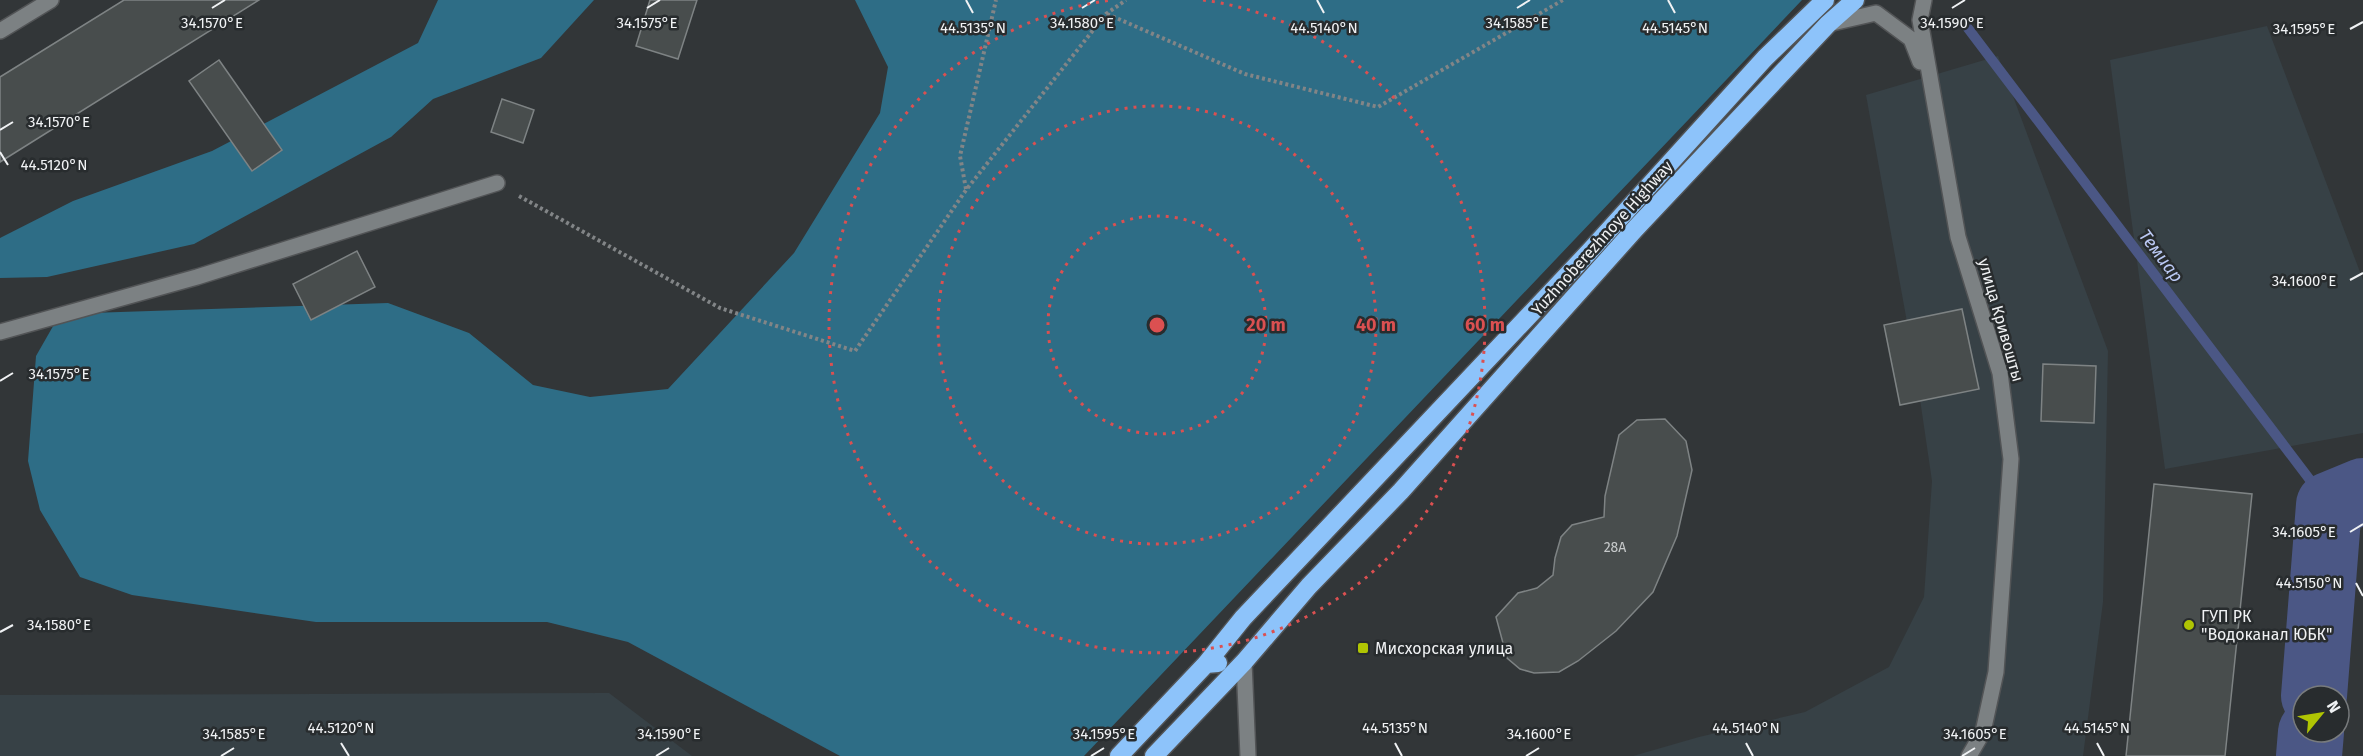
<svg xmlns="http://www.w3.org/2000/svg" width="2363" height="756" viewBox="0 0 2363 756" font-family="'Fira Sans',sans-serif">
  <rect width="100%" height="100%" fill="#323638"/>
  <path fill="#374146" d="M2267 26 2363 280V433L2165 469 2110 60Z
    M1998 56 2108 351 2103 602 2083 756H1633L1699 737 1805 712 1889 667 1924 597 1932 481 1916 372 1866 95Z
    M609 693 692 756H0V695Z"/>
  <path fill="#2e6d86" d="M438 0H594L541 58 433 99 391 137 194 244 47 277 0 278V238L73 201 212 151 418 43Z
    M855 0H1802L1084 756H840L628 642 547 622H316L132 595 80 577 40 510 28 461 36 356 60 314 388 303 469 333 533 385 590 397 668 389 794 253 880 113 888 67Z"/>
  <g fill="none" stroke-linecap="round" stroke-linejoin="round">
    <path stroke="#4b5785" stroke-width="10" d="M1967 27 2329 505"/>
    <path stroke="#4b5785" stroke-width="66" d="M2314 696 2329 505 2363 491
      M2309 756 2311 732"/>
  </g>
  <path fill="#484d4d" stroke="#7e8384" stroke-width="1.5" d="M124 0H259L0 162V77Z
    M650 0H697L678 59 636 46Z
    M219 60 282 150 252 171 189 81Z
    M502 99 534 110 523 143 491 132Z
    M357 251 375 287 311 320 293 284Z
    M1962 309 1979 389 1900 405 1884 325Z
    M2043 364 2096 366 2094 423 2041 421Z
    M1665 419 1686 441 1692 470 1677 536 1653 592 1616 631 1578 661 1559 672 1534 673 1520 669 1507 658 1496 617 1518 593 1537 588 1553 575 1555 558 1561 537 1572 525 1604 517 1605 496 1619 435 1637 420Z
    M2154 484 2252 494 2225 756H2126Z"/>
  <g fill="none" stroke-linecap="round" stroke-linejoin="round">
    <defs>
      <path id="minor" d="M1924 0 1920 20 1958 237 2000 373 2011 459 1996 672 1983 732 1969 756
        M1828 24 1876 13 1911 39 1920 62
        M0 31 51 0
        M0 332 197 277 497 183
        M1244 662 1248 756"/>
      <path id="highway" d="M1206 664 1243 618 1590 251 1765 58 1825 0
        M1119 756 1206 664 1218 663
        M1154 756 1244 662 1309 586 1401 491 1636 228 1828 24 1855 0"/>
    </defs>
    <use href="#minor" stroke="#525456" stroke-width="18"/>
    <use href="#highway" stroke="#525456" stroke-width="21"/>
    <path stroke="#828587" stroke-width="4" stroke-dasharray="3 3" stroke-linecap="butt" d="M1107 14 1245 74 1378 107 1563 0
      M966 189 960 156 996 0
      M519 196 720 308 855 351 966 190 1106 14 1126 0"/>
    <use href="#minor" stroke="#7c8183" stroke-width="15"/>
    <use href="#highway" stroke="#8dc3fa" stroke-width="18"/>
  </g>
  <path fill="none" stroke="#f0f2f4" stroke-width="2" d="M966 0 973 13M1317 0 1324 13M1668 0 1675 13M212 8 225 0M647 8 660 0M1082 8 1095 0M1517 8 1530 0M1952 8 1965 0M2350 29 2363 22M0 130 13 122M0 152 8 165M2350 280 2363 273M0 381 13 373M2350 532 2363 524M2356 583 2363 596M0 632 13 625M341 743 349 756M1395 743 1402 756M1746 743 1753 756M2097 743 2104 756M221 756 234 748M656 756 669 748M1091 756 1104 748M1526 756 1539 748M1962 756 1975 748"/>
  <g fill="none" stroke="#db5051" stroke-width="3" stroke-dasharray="3 6">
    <circle cx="1157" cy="325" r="109"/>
    <circle cx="1157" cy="325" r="219"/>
    <path d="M1203 0A328 328 0 1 1 1111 0"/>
  </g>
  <g fill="#b0c503" stroke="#282c2e" stroke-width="2">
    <circle cx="2189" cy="625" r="6"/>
    <rect x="1357" y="642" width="12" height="12" rx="3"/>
  </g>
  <g text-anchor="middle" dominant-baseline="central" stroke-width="5" stroke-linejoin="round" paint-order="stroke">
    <g font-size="14" fill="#c6c9ca">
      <text x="1615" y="547">28А</text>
    </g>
    <g font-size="16" fill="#f0f2f4" stroke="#282c2e">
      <text transform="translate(1602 238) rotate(-48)">Yuzhnoberezhnoye Highway</text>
      <text transform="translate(2001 320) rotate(74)">улица Кривошты</text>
    </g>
    <g font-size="16" fill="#f0f2f4" stroke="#282c2e" text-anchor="start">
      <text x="2201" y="616">ГУП РК<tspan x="2201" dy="18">"Водоканал ЮБК"</tspan></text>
      <text x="1375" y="648">Мисхорская улица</text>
    </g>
    <g font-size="18" font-style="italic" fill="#bac8f3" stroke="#282c2e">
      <text transform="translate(2161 256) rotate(53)">Темиар</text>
    </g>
  </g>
  <g font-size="15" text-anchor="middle" fill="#f0f2f4" stroke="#282c2e" stroke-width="5" stroke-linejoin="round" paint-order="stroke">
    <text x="212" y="28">34.1570°E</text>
    <text x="647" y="28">34.1575°E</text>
    <text x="1082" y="28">34.1580°E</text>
    <text x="1952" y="28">34.1590°E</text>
    <text x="1517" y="28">34.1585°E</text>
    <text x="973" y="33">44.5135°N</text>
    <text x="1324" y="33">44.5140°N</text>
    <text x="1675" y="33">44.5145°N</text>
    <text x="2304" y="34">34.1595°E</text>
    <text x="59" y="127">34.1570°E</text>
    <text x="54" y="170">44.5120°N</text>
    <text x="2304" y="286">34.1600°E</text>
    <text x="59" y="379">34.1575°E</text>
    <text x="2304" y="537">34.1605°E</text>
    <text x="2309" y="588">44.5150°N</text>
    <text x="59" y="630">34.1580°E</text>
    <text x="341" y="733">44.5120°N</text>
    <text x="1395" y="733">44.5135°N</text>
    <text x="1746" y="733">44.5140°N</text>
    <text x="2097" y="733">44.5145°N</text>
    <text x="234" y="739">34.1585°E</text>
    <text x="669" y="739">34.1590°E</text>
    <text x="1104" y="739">34.1595°E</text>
    <text x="1539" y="739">34.1600°E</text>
    <text x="1975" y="739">34.1605°E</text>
  </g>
  <circle cx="1157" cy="325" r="9" fill="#db5051" stroke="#282c2e" stroke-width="3"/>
  <g font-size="18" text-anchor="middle" font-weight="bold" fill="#db5051" stroke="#282c2e" stroke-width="5" stroke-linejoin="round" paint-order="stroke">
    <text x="1266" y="331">20 m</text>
    <text x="1376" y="331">40 m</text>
    <text x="1485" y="331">60 m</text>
  </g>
  <g transform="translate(2321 714) rotate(60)"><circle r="28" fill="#282c2e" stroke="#787b7d" stroke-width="1.5"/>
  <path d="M0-4.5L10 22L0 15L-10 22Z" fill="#b0c503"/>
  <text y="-9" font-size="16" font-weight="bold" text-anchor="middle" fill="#f0f2f4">N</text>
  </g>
</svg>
